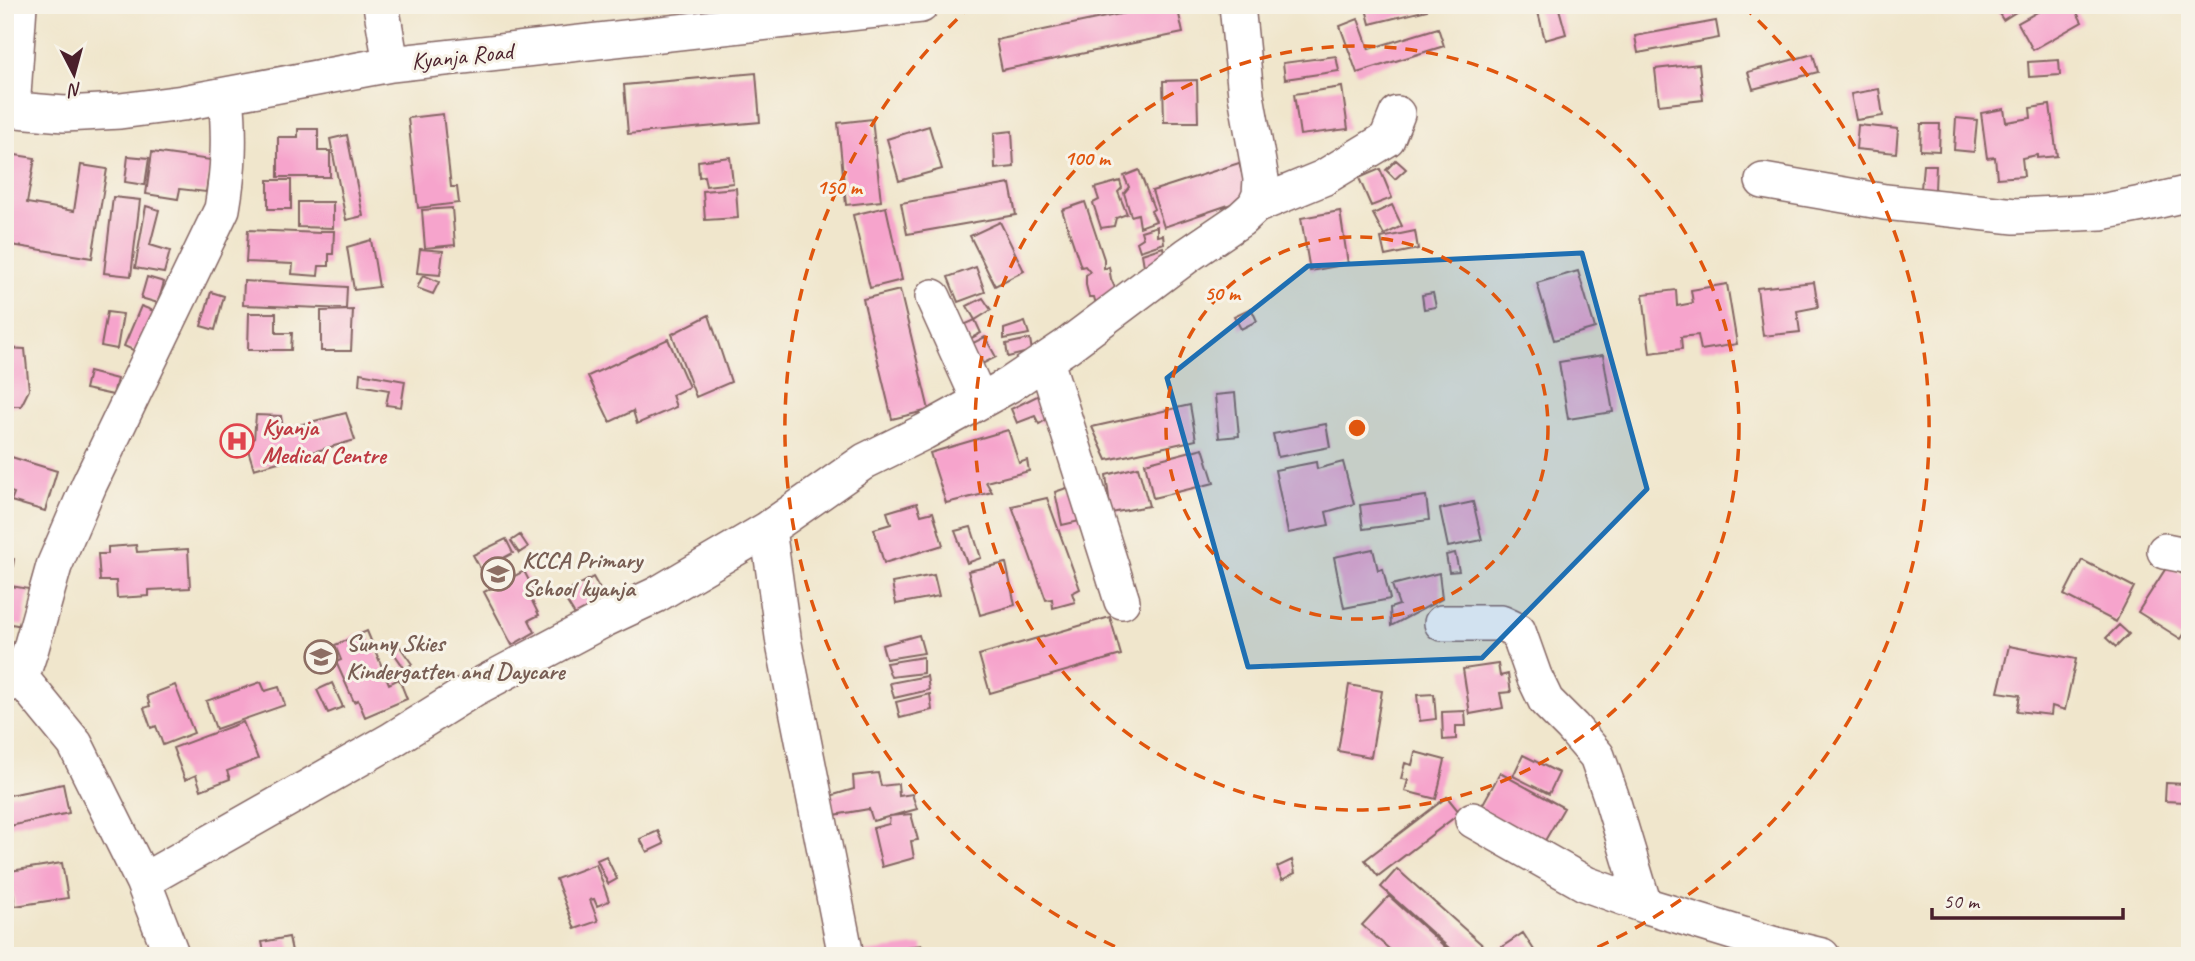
<svg xmlns="http://www.w3.org/2000/svg" width="2195" height="961" viewBox="0 0 2195 961" font-family="Caveat,sans-serif">
  <rect width="100%" height="100%" fill="#f7f3e8"/>
  <filter id="ink" filterUnits="userSpaceOnUse"><feTurbulence type="fractalNoise" baseFrequency=".0143" numOctaves="2"/><feDisplacementMap in="SourceGraphic" scale="14" xChannelSelector="R" yChannelSelector="G"/><feConvolveMatrix kernelMatrix="1 2 1 2 8 2 1 2 1" color-interpolation-filters="sRGB"/></filter>
  <filter id="wash" filterUnits="userSpaceOnUse"><feTurbulence type="fractalNoise" baseFrequency=".00686" numOctaves="4" result="noise"/><feDisplacementMap in="SourceGraphic" scale="28" xChannelSelector="R" yChannelSelector="G"/><feGaussianBlur stdDeviation="1.57" result="paint"/><feColorMatrix in="noise" values="0 0 0 0 0 0 0 0 0 0 0 0 0 0 0 0 0 1.4 0 .05"/><feComposite in="paint" operator="in"/></filter>
  <g filter="url(#wash)">
    <rect width="100%" height="100%" fill="#f0e6cc"/>
    <g id="blocks">
      <path fill="#f6a4cc" d="M1163 5H1177L1183 33 1002 70 996 40Z
        M1365 5H1426L1427 10 1370 24Z
        M1547 5H1558L1566 34 1545 40 1537 8Z
        M1994 5H2027L2003 20Z
        M2050 5H2073L2082 22 2033 50 2018 23Z
        M1358 19 1369 49 1438 28 1444 46 1357 73 1340 26Z
        M1716 21 1719 38 1638 53 1635 36Z
        M1813 54 1818 72 1753 89 1748 72Z
        M1336 56 1339 71 1285 79 1283 63Z
        M2059 60 2060 75 2029 77 2028 62Z
        M1699 64 1703 100 1659 105 1655 69Z
        M756 73 760 122 628 134 624 85Z
        M1197 80 1198 122H1164L1163 81Z
        M1342 87 1348 129 1300 135 1294 94Z
        M1879 89 1883 116 1856 120 1851 94Z
        M2050 105 2057 156 2037 158V155L2022 158 2024 176 1997 178 1995 157 1987 158 1981 113 2004 109 2006 122 2031 118 2030 108Z
        M443 114 451 187H457L459 203 418 208 408 118Z
        M1956 118 1977 120 1974 152 1954 150Z
        M872 119 881 201 846 205 838 123Z
        M1921 124H1940L1939 151 1920 150Z
        M1858 125 1898 129 1896 153 1856 149Z
        M929 126 942 169 899 181 887 139Z
        M298 129H318V151H330V177H278V137H298Z
        M1012 131 1014 167 995 169 994 133Z
        M347 135 363 216 346 220 330 139Z
        M152 152 211 160 206 192 180 189 178 199 146 194Z
        M9 154 35 158 27 203 74 211 81 165 107 169 92 258 5 244V173Z
        M128 156 149 158 145 185 125 182Z
        M730 157 733 183 706 186 704 176 699 177 698 161Z
        M1396 160 1406 169 1395 179 1386 170Z
        M1239 163 1249 198 1164 227 1152 191Z
        M1923 165H1936L1935 190 1921 189Z
        M1380 169 1392 198 1371 206 1359 178Z
        M1139 170 1154 209 1151 211 1156 221 1140 227 1138 214 1131 216 1124 193 1129 187 1124 176Z
        M268 180H291V209H268Z
        M1120 181 1122 188 1118 192 1127 214 1116 218 1114 226 1101 228 1093 203 1099 200 1095 188Z
        M1010 184 1016 215 907 234 901 203Z
        M736 188 738 218 705 220 703 191Z
        M113 197 140 200 131 276 104 273Z
        M298 202H333V228L298 227Z
        M1085 202 1104 259V269L1109 267 1111 279 1116 290 1097 308 1094 297H1089L1086 285V275L1090 272 1085 266 1081 267 1062 210Z
        M1392 205 1402 226 1384 235 1373 214Z
        M146 206 159 210 150 245 170 251 164 273 135 268Z
        M886 207 902 280 870 288 853 215Z
        M452 208 455 245 425 248 422 210Z
        M1340 211 1348 264 1310 271 1301 218Z
        M1000 222 1024 271 995 286 970 236Z
        M1157 226V236L1163 235 1164 243 1140 251 1137 242 1143 238 1141 231Z
        M248 230 320 233V231H334L333 254H329V266H319L318 276 292 274 293 264 246 262Z
        M1415 231 1418 249 1385 256 1381 238Z
        M371 240 379 287 354 290 347 247Z
        M1163 247 1168 270 1150 265 1144 266 1142 254Z
        M420 249 443 251 440 275 417 273Z
        M976 267 985 292 958 302 948 277Z
        M1578 271 1595 328 1554 340 1537 283Z
        M423 275 439 282 433 294 417 288Z
        M147 277 164 282 158 303 141 298Z
        M244 281 347 287 346 309 243 305Z
        M1814 282 1818 307 1797 311 1800 332 1763 336 1757 288Z
        M1727 284 1737 344 1701 350 1698 335 1681 337 1682 349 1650 353 1643 294 1676 290 1677 306 1693 303 1691 290Z
        M900 290 929 410 892 419 863 299Z
        M211 292 224 296 215 330 201 326Z
        M1433 293 1436 307 1424 309 1422 295Z
        M983 298 991 310 975 320 967 306Z
        M141 306 159 313 142 354 124 346Z
        M1251 308 1257 321 1241 329 1234 316Z
        M353 310 351 351H321V311Z
        M107 312 123 314 117 349 101 346Z
        M249 313H276V333H292L291 350H248Z
        M709 315 731 382 696 397 672 334Z
        M975 320 981 333 964 342 957 328Z
        M1025 322 1029 334 1004 339V329Z
        M985 337 996 357 972 369 961 349Z
        M668 339 689 387 672 395 676 407 637 424 633 411 610 422 588 376Z
        M1030 339 1032 351 1008 357 1006 344Z
        M5 348 25 349 29 390 21 406H5Z
        M1603 355 1613 412 1568 419 1559 362Z
        M89 372 117 379 113 395 85 389Z
        M360 373 405 381 401 407 386 405 389 390 359 385Z
        M1235 393 1239 436 1219 438 1215 395Z
        M1041 394 1046 420 1039 424 1035 416 1017 423 1011 409Z
        M1190 405 1196 440 1107 460 1092 427Z
        M346 413 355 440 254 469 245 440 254 439 256 415 281 416 283 429Z
        M1326 424 1330 447 1278 457 1273 434Z
        M1008 430 1019 463 1027 460 1029 471 986 482 992 492 946 503 930 453Z
        M1203 448 1214 483 1153 498 1145 463Z
        M5 455 57 471 45 511 11 501 14 493 5 490Z
        M1316 462 1317 469 1343 462 1354 504 1326 512 1329 525 1288 533 1275 470Z
        M1138 467 1149 506 1111 513 1106 475Z
        M1075 485 1084 520 1062 525 1055 492Z
        M1426 496 1429 520 1363 529 1360 505Z
        M1047 498 1080 589 1072 593 1075 602 1053 608 1052 599 1046 600 1012 506Z
        M1473 502 1482 540 1448 547 1440 509Z
        M917 503 921 515 933 512 943 545 884 563 874 529 891 524 887 512Z
        M971 527 981 558 967 563 955 531Z
        M520 535 528 547 519 553 511 541Z
        M506 539 513 553 481 570 473 555Z
        M136 545 137 552 188 549 190 588 149 590V596L117 598 116 581H100L98 554H108V547Z
        M1373 549 1378 570 1383 569 1390 599 1344 608 1334 557Z
        M1455 553 1459 571 1449 572 1446 555Z
        M5 557 14 559 11 579 5 578Z
        M2082 560 2134 587 2116 622 2064 595Z
        M1006 563 1015 605 980 615 968 571Z
        M2168 565 2190 579V625L2181 639 2138 612Z
        M524 571 537 596 531 599 539 615 529 620 535 632 512 645 484 592Z
        M1439 573 1442 599 1391 626 1390 608 1399 605 1392 585Z
        M934 575 939 596 896 604 892 583Z
        M593 577 605 598 575 615 562 594Z
        M5 585 29 589 23 626 5 623Z
        M1110 617 1121 655 990 693 979 655Z
        M2119 625 2129 634 2116 647 2106 638Z
        M367 631 389 684 399 679 407 699 365 717 358 700 354 702 336 662 341 660 335 645Z
        M919 635 924 653 886 659 882 645Z
        M398 644 412 664 405 669 391 649Z
        M2009 646 2076 659 2065 710 2052 706 2051 715 2017 711 2020 695 1998 692Z
        M923 657V673L891 677 886 663Z
        M1498 664 1500 676 1508 674 1511 692 1500 693 1503 708 1470 714 1463 669Z
        M927 676 929 690 894 698 890 683Z
        M261 682 265 691 279 687 285 705 216 729 206 701Z
        M332 683 343 707 328 713 317 690Z
        M175 685 194 733 163 745 156 726 151 728 144 708 150 706 147 696Z
        M1349 685 1382 691 1371 757 1338 751Z
        M930 694 932 710 900 718 896 702Z
        M1434 694 1436 719 1420 721 1417 695Z
        M1465 711 1466 726H1456V739L1443 740 1442 712Z
        M243 722 258 759 227 771 230 779 201 790 196 775 185 780 173 748Z
        M1415 752 1445 760 1436 799 1405 791 1408 780 1401 779 1405 763 1412 765Z
        M1523 755 1559 773 1549 794 1513 776Z
        M878 773 881 786 898 784 899 796 912 794 917 809 873 821 869 809 834 815 830 796 854 789 853 776Z
        M1500 773 1564 808 1543 844 1480 809Z
        M2166 783 2185 784 2184 802 2165 801Z
        M63 784 69 813 10 826 5 796Z
        M1447 797 1460 813 1378 876 1365 860Z
        M911 814 918 840 911 841 914 858 882 867 873 828 889 824 890 816Z
        M658 831 664 844 647 852 640 839Z
        M606 856 617 879 608 884 597 860Z
        M1292 860 1295 873 1282 880 1277 867Z
        M62 863 68 898 15 906 10 871Z
        M596 864 609 901 597 906 594 899 590 900 598 921 575 929 556 879Z
        M1397 869 1487 949 1480 956H1458L1381 887Z
        M1389 896 1455 956H1397L1362 925Z
        M1523 933 1534 950 1526 956H1488Z
        M289 937 293 956H265L262 942Z
        M922 945 923 956H864V952Z"/>
    </g>
  </g>
  <g filter="url(#ink)">
    <use href="#blocks" fill-opacity="0" stroke="#846563" stroke-width="2"/>
    <g fill="none" stroke-linecap="round" stroke-linejoin="round">
      <defs>
        <path id="minor" d="M381 5 391 64
          M5 109 64 114 120 111 183 103 391 64 921 5
          M12 110 19 5
          M1763 181 1885 202 2015 216 2101 212 2147 203 2190 193
          M1255 206 1323 178 1387 139 1397 114
          M933 297 980 401
          M1046 361 1122 601
          M768 529 784 644 846 956
          M2165 551 2190 556
          M1442 623H1501L1518 631 1534 676 1546 701 1572 727 1597 756 1611 796 1644 905
          M21 678 75 744 143 881 172 956
          M5 686 21 678 31 648 54 566 89 485 222 209C229 169 230 136 226 95
          M1473 820 1586 884 1644 905 1772 944 1822 956
          M143 881 390 741 475 688 605 619 656 595 768 529 865 461 924 432 1009 385 1067 346 1188 255 1241 219 1255 206 1260 195 1261 179 1246 95 1237 5"/>
      </defs>
      <use href="#minor" stroke="#846563" stroke-width="38"/>
      <use href="#minor" stroke="#fff" stroke-width="35"/>
    </g>
  </g>
  <path fill="#1f6fb2" fill-opacity="0.2" stroke="#1f6fb2" stroke-width="5" stroke-linejoin="round" d="M1582 253 1647 489 1482 658 1248 667 1167 378 1308 266Z"/>
  <g fill="none" stroke="#e0560e" stroke-width="3.5" stroke-dasharray="12 9">
    <circle cx="1357" cy="428" r="191"/>
    <circle cx="1357" cy="428" r="382"/>
    <path d="M1134 955A572 572 0 0 1 971 6M1743 6A572 572 0 0 1 1580 955"/>
  </g>
  <defs>
    <symbol id="hospital-ring" viewBox="-11 -11 22 22"><circle r="9.5" fill="#f7f3e8" stroke="#e0444e" stroke-width="1.5"/><path d="M-5-5h3v3.5h4V-5h3V5h-3V1.5h-4V5h-3Z" fill="#e0444e"/></symbol>
    <symbol id="school-ring" viewBox="-11 -11 22 22"><circle r="9.5" fill="#f7f3e8" stroke="#8d6e63" stroke-width="1.5"/><path d="M0-5L7-2L0 1L-7-2ZM-4 1L0 2.5L4 1V4Q0 6-4 4Z" fill="#8d6e63"/></symbol>
  </defs>
  <g fill-rule="evenodd">
    <use href="#hospital-ring" x="218" y="422" width="38" height="38"/>
    <use href="#school-ring" x="479" y="555" width="38" height="38"/>
    <use href="#school-ring" x="302" y="638" width="38" height="38"/>
  </g>
  <g text-anchor="middle" dominant-baseline="central" stroke-width="6" stroke-linejoin="round" paint-order="stroke">
    <g font-size="24" fill="#4a1f2b" stroke="#f7f3e8">
      <text transform="translate(462 56) rotate(-6)">Kyanja Road</text>
    </g>
    <g font-size="24" font-weight="bold" fill="#be3a42" stroke="#f7f3e8" text-anchor="start">
      <text x="262" y="427">Kyanja<tspan x="262" dy="28">Medical Centre</tspan></text>
    </g>
    <g font-size="24" font-weight="bold" fill="#785e54" stroke="#f7f3e8" text-anchor="start">
      <text x="522" y="560">KCCA Primary<tspan x="522" dy="28">School kyanja</tspan></text>
      <text x="346" y="643">Sunny Skies<tspan x="346" dy="28">Kindergatten and Daycare</tspan></text>
    </g>
  </g>
  <circle cx="1357" cy="428" r="10" fill="#e0560e" stroke="#f7f3e8" stroke-width="3.5"/>
  <g font-size="21" text-anchor="middle" font-weight="bold" fill="#e0560e" stroke="#f7f3e8" stroke-width="6" stroke-linejoin="round" paint-order="stroke">
    <text x="1087" y="165">100 m</text>
    <text x="839" y="194">150 m</text>
    <text x="1222" y="300">50 m</text>
  </g>
  <rect width="2195" height="961" fill="none" stroke="#f7f3e8" stroke-width="28"/>
  <g transform="translate(74 74) rotate(174)" stroke="#f7f3e8" stroke-width="5" paint-order="stroke">
  <path d="M0-5L12 26L0 18L-12 26Z" fill="#4a1f2b"/>
  <text y="-10" font-size="19" font-weight="bold" text-anchor="middle" fill="#4a1f2b">N</text>
  </g>
  <path d="M1932 908v10h191v-10" fill="none" stroke="#4a1f2b" stroke-width="3.5"/>
  <text x="1943" y="908" font-size="21" fill="#4a1f2b" stroke="#f7f3e8" stroke-width="5" paint-order="stroke">50 m</text>
</svg>
